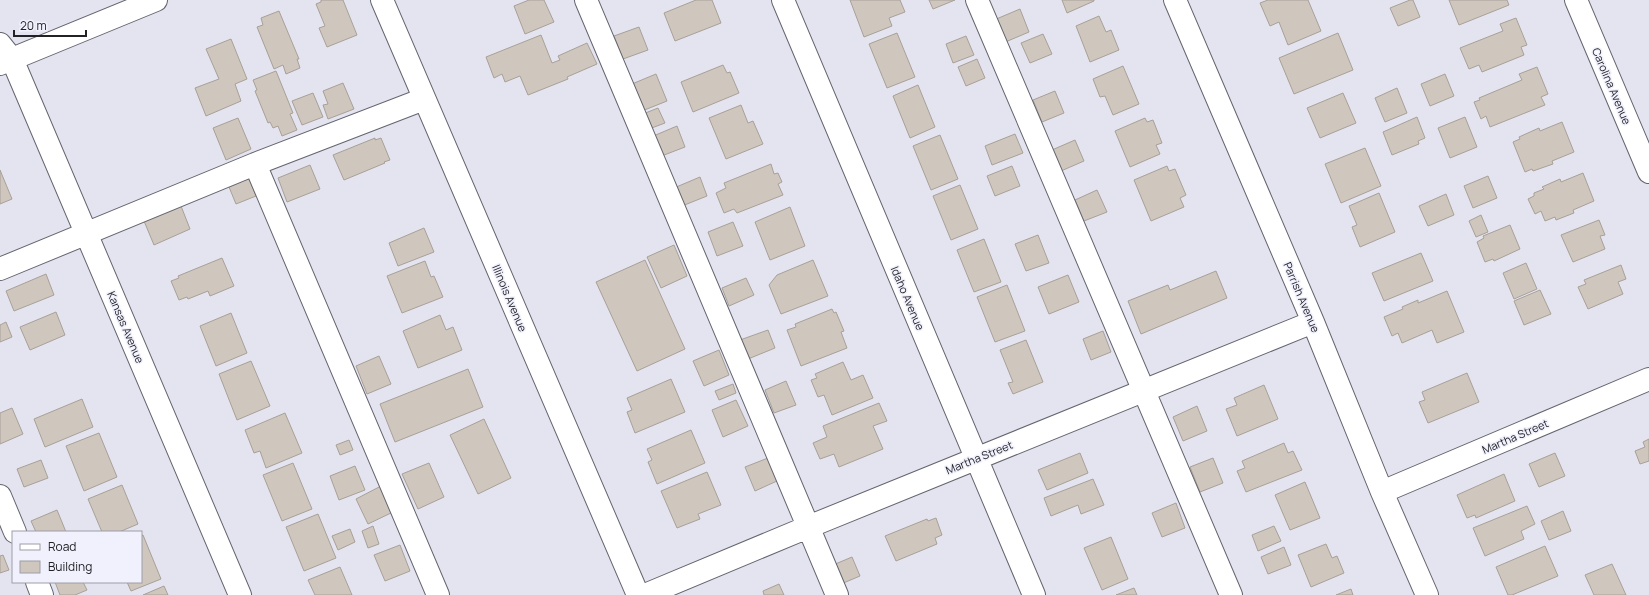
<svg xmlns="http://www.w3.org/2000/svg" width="1649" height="595" viewBox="0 0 1649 595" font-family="Manrope,sans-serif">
  <rect width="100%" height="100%" fill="#e3e4ef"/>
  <path fill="#cfc7be" stroke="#a8a098" d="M321 0H343L357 35 327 47 319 28 325 26 316 4 321 2Z
    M529 0H544L554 22 525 34 514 6Z
    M696 0H712L721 23 675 41 664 13Z
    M850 0H900L905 12 889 18 892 26 864 37Z
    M929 0H955L933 9Z
    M1062 0H1094V1L1067 13Z
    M1268 0H1308L1321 31 1288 45 1279 22 1270 26 1260 3Z
    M1410 0H1413L1420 17 1398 26 1390 8Z
    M1449 0H1507L1509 5 1459 25Z
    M1020 9 1029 32 1003 43 994 20Z
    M279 11 299 59H297L300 68 286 74 283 65 274 69 257 27 263 25 261 18Z
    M1099 16 1106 32 1111 30 1119 50 1090 62 1076 26Z
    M1516 18 1527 45 1521 47 1524 55 1482 72 1479 65 1469 69 1460 48 1503 31 1500 24Z
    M639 27 648 50 623 59 614 36Z
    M897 33 915 77 887 88 869 44Z
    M1338 33 1353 70 1294 94 1279 58Z
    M1043 34 1052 54 1030 63 1021 43Z
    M541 35 552 63 560 60 558 56 587 43 597 64 567 77 568 79 528 95 520 76 505 82 502 74 494 78 486 57Z
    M966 36 974 55 953 63 946 44Z
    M231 39 247 79 235 84 241 101 206 116 195 88 219 79 206 49Z
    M977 59 985 78 966 86 958 67Z
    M723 65 727 73 730 72 739 93 693 112 681 82Z
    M1123 66 1139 104 1113 115 1105 96 1100 97 1093 79Z
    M1537 67 1548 94 1541 97 1545 105 1490 127 1486 116 1481 119 1474 102 1480 100 1479 98 1522 80 1519 74Z
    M276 71 293 113 290 114 297 130 282 136 278 126 273 128 270 122 268 123 255 91 257 90 253 80Z
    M656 74 667 101 642 111 632 84Z
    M1445 74 1454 96 1430 106 1421 84Z
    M343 83 354 109 328 119 323 105 328 104 323 91Z
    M918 85 935 127 910 138 893 96Z
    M1397 88 1407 113 1385 122 1375 98Z
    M1055 91 1064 113 1042 122 1033 100Z
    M313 93 323 117 302 125 292 101Z
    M1343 93 1356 123 1320 138 1307 108Z
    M741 105 748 123 753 121 763 144 726 159 709 118Z
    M658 108 665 123 649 129 643 114Z
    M1417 117 1425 138 1418 141 1419 144 1392 155 1383 132Z
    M1465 117 1477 147 1450 158 1438 128Z
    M238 118 251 149 226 160 213 128Z
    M1145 118 1147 122 1153 120 1162 143 1156 145 1160 154 1130 167 1115 131Z
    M1562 122 1574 152 1552 161 1553 164 1533 171 1532 169 1525 172 1513 142 1520 139 1519 137 1539 128 1540 131Z
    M677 126 685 147 659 157 651 137Z
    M1015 134 1023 153 992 165 985 146Z
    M940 135 958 179 931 190 913 146Z
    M375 138V140L381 138 390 160 384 162 385 163 344 180 333 155Z
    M1075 140 1084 161 1061 171 1052 150Z
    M1365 148 1381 186 1341 203 1325 164Z
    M771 164 774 174 778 173 782 182 778 184 783 195 737 213 734 209 724 213 716 193 726 188 724 183Z
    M310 165 320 189 287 202 278 178Z
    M1012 166 1020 186 995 196 987 176Z
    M1167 166 1169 171 1175 169 1186 195 1180 198 1184 207 1151 221 1134 180Z
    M0 170 12 199 0 204Z
    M1583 173 1594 201 1573 210 1574 213 1556 220 1555 217 1545 221 1541 211 1535 214 1528 199 1534 196V193L1544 189 1542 187 1560 179 1561 182Z
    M1488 176 1497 198 1473 208 1464 186Z
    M700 177 707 196 682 206 674 188Z
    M249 178 256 196 236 204 229 187Z
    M960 185 978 229 951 240 933 196Z
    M1097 190 1107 212 1084 221 1075 200Z
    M1379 193 1395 232 1360 247 1352 227 1357 225 1349 206Z
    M1446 194 1454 215 1428 226 1419 206Z
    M181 206 190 229 154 245 144 221Z
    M790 207 805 246 770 260 755 222Z
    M1481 215 1488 232 1476 237 1469 221Z
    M1599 220 1605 235 1600 236 1605 249 1573 262 1561 235Z
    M733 222 743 246 717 256 708 232Z
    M1510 225 1520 249 1494 261 1493 259 1485 262 1477 242 1484 238 1483 236Z
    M424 228 434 252 398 266 389 243Z
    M1038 235 1049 263 1026 271 1015 244Z
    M984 239 1001 282 974 292 957 250Z
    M674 245 687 276 661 288 647 257Z
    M1421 253 1433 281 1384 301 1372 273Z
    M222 258 234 286 210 296 208 291 188 299 187 297 179 300 171 281 179 278 178 276Z
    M645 260 685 349 637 371 596 282Z
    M813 260 828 296 781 314 769 285 777 275Z
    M425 261 431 277 434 276 443 297 402 313 387 276Z
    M1526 263 1537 289 1514 299 1503 273Z
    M1621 265 1626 279 1618 282 1623 294 1588 309 1578 287 1586 284 1584 280Z
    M1216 271 1227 298 1141 334 1128 301 1168 285 1170 290Z
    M46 274 54 295 14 311 6 291Z
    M1068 275 1079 302 1049 314 1038 287Z
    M746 278 754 295 729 306 722 288Z
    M1007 285 1025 331 995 342 977 297Z
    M1540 290 1551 314 1524 325 1514 301Z
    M1447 291 1464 332 1437 343 1432 330 1402 343 1398 333 1392 336 1384 317 1403 309 1402 307 1418 300V303Z
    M832 309 834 313 836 312 844 331 841 332 847 348 801 366 787 330 796 327 795 324Z
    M56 312 65 335 30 350 20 327Z
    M231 313 247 353 216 366 200 326Z
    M440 315 446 330 453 327 462 350 418 368 403 331Z
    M6 322 12 337 0 342V325Z
    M768 330 775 348 748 359 740 340Z
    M1103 331 1111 352 1091 360 1083 339Z
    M1026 340 1043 382 1013 394 1008 383 1013 382 1000 350Z
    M719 350 729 375 704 386 693 361Z
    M379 356 391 384 367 394 356 366Z
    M251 361 270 406 237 420 219 374Z
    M843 362 851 380 863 375 873 398 832 415 824 395 818 397 811 380 817 378 815 374Z
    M468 369 483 407 395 442 380 404Z
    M1467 373 1479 402 1428 423 1419 402 1425 400 1422 392Z
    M671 379 685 412 635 433 627 412 632 410 627 398Z
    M786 381 796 405 774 413 765 390Z
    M733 384 736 393 719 400 715 391Z
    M1264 385 1278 419 1237 436 1226 409 1237 405 1234 398Z
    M82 399 93 427 45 447 34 419Z
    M736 400 748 426 723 437 712 410Z
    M879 403 887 421 873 426 883 449 839 467 834 454 820 459 813 443 827 437 823 426Z
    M1197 406 1207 431 1183 441 1173 417Z
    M12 408 23 434 0 444V413Z
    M285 413 302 453 266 468 260 451 254 453 245 430Z
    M484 419 511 478 478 494 450 435Z
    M691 430 705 463 657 484 648 462 652 460 647 449Z
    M99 433 117 477 84 491 66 446Z
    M1649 439V461L1640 464 1635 451 1645 447 1643 442Z
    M349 440 353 450 340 455 336 445Z
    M1284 443 1288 453 1293 451 1302 470 1246 492 1237 471 1245 468 1242 461Z
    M1080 453 1088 473 1047 490 1038 470Z
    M1555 453 1565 476 1539 487 1529 464Z
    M768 458 777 481 755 491 745 467Z
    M1213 458 1223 483 1200 492 1190 467Z
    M41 460 48 478 24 487 17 469Z
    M293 463 312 509 282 521 263 475Z
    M429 463 444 497 418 509 402 474Z
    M355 466 365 490 339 500 330 476Z
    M707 472 721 505 698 514 700 519 677 528 661 491Z
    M1504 474 1515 501 1476 518 1475 515 1467 518 1457 495Z
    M1093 479 1104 505 1081 514 1078 505 1051 516 1044 498Z
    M1305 482 1320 518 1290 530 1275 495Z
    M122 485 138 524 119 532H102L88 499Z
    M381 486 393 512 368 524 356 499Z
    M1176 503 1185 528 1162 537 1152 513Z
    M1527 506 1535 524 1521 531 1524 539 1485 556 1473 528Z
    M57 510 66 532H36L31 521Z
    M1563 511 1571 531 1549 540 1541 521Z
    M318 514 336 558 304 571 286 527Z
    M936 518 942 535 935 538 937 544 896 561 885 536 927 519 928 521Z
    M373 526 379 544 368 548 362 531Z
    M1274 526 1281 541 1258 551 1252 535Z
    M350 529 355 542 338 550 332 536Z
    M143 535 161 579 131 591 127 582H141V536Z
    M1111 537 1128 579 1102 590 1084 548Z
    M1326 544 1332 558 1337 556 1344 573 1311 587 1298 555Z
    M400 545 410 571 385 581 374 555Z
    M1545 546 1558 576 1512 595H1508L1496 567Z
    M1284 547 1291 565 1268 574 1261 557Z
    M3 555 9 570 0 573V556Z
    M852 557 860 576 841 584 833 565Z
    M1612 564 1626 595H1594L1585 575Z
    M340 567 352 595H315L308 580Z
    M55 582H83L87 590 75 595H60Z
    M779 584 784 595H764L763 591Z
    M164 586 168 595H143Z
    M1134 588 1137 595H1116Z
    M1351 589 1353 595H1336Z"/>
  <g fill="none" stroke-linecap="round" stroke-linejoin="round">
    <defs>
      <path id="minor" d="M382 0 638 595
        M586 0 837 595
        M783 0 1034 595
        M977 0 1231 595
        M1175 0 1313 322 1382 492 1427 595
        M1576 0 1649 172
        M0 44 12 59 240 595
        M0 64 156 0
        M255 164 438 595
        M0 269 255 164 424 99
        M1382 492 1649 379
        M0 496 15 532
        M37 582 42 595
        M645 595 808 527 1313 322"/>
    </defs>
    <use href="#minor" stroke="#63646e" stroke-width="24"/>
    <use href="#minor" stroke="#fff" stroke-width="22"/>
  </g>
  <g text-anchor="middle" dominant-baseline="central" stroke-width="3" stroke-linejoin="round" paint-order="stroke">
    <g font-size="11" fill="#212226" stroke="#f1f1fd">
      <text transform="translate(1612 86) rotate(67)">Carolina Avenue</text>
      <text transform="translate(1302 297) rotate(67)">Parrish Avenue</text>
      <text transform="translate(510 298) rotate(67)">Illinois Avenue</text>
      <text transform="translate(908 298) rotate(67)">Idaho Avenue</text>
      <text transform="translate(126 327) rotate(67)">Kansas Avenue</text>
      <text transform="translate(1515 436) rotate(-23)">Martha Street</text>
      <text transform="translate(979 457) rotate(-22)">Martha Street</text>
    </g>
  </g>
  <rect x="12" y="531" width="130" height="52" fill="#f1f1fd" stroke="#9e9ea7"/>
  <rect x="20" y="544" width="20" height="6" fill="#ffffff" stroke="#9e9ea7"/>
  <text x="48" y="551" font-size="12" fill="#212226">Road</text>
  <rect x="20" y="561" width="20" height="12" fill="#cfc7be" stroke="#9e9ea7"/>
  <text x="48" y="571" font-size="12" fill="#212226">Building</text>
  <path d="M14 30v6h72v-6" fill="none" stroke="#212226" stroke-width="2"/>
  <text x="20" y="30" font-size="12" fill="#212226" stroke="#f1f1fd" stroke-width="3" paint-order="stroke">20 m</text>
</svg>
